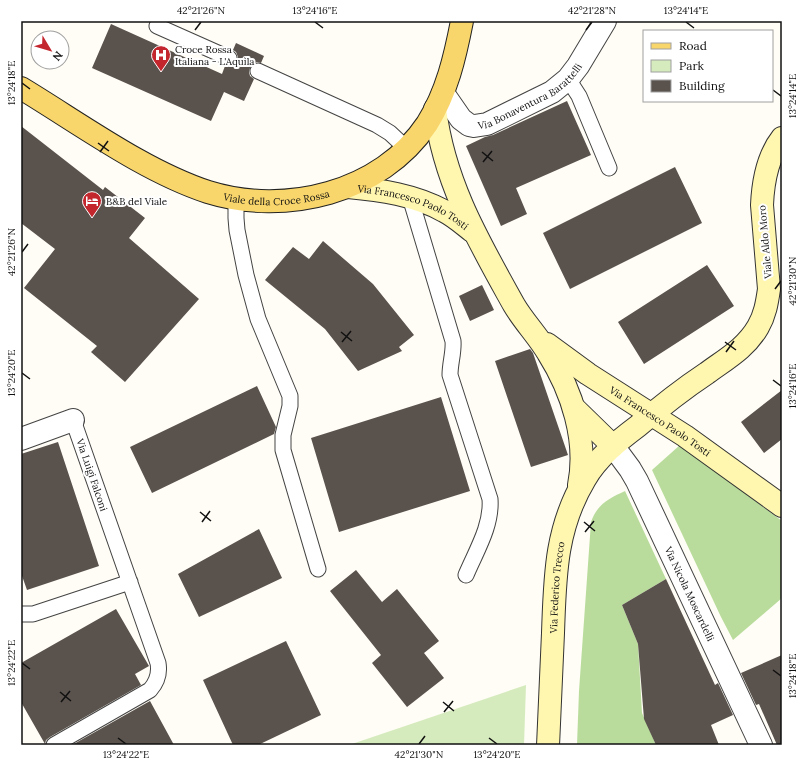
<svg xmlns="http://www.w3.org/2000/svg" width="803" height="766" viewBox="0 0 803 766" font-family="Lora,serif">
  <rect width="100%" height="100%" fill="#fffdf5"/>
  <path fill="#d5ebbd" d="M526 685 524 745H349Z"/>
  <path fill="#b9dc9c" d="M680 445 782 521V598L733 640 721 617 652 470Z
    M625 491 666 579 622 605 638 644 642 713 656 745H577L579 691 591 522C597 504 610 498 625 491Z"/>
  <path fill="#5a524d" d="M111 24 222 74 225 66 230 67 235 65 237 62 238 57 236 52 233 50 236 43 264 56 261 63 257 62 253 64 250 68 249 72 250 76 254 79 244 101 224 92 211 121 92 68Z
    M567 101 591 155 516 188 527 214 501 226 466 146 485 137 493 135Z
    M21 126 103 190 105 187 145 218 129 238 199 299 125 382 91 352 97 346 24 288 55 249 21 223Z
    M675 167 702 223 570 289 543 233Z
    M323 241 373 284 414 335 399 347 402 351 358 371 325 329 265 280 293 247 309 259Z
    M707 265 734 306 644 364 618 322Z
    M482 285 494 310 470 321 459 296Z
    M530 349 533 353 568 455 531 467 495 361Z
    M257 386 276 427 274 434 152 493 130 447Z
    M782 390V439L764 453 741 422Z
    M441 397 470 491 339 532 311 438Z
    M58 442 99 566 27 590 21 573V454Z
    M259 529 282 578 199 617 178 574Z
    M356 570 382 602 397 589 439 641 424 653 444 678 407 707 372 663 381 655 330 591Z
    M666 579 715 685 718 683 733 715 711 725 719 745H656L644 719 638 644 622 605Z
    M116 609 149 666 135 674 141 685 50 737 46 740 45 744 21 702V663Z
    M286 641 321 715 258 745H233L203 680Z
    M782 655V745H777L759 704 756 705 741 673Z
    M150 701 174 745H72Z"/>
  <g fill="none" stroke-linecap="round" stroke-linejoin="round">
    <defs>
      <path id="lane" d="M157 26 229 58
        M258 71 377 125 390 133 406 148
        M568 79 579 96 609 168
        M410 197 453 341C454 352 450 363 450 375L490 499C492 526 476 551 466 575
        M236 199V218L237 230 246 275 258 319 290 396V406L283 435V450L318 569
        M21 614H33L130 582
        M54 745 150 690C157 682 160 674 158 663L73 420"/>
      <g id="street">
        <path id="s1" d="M443 93 461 119 469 125 474 126 487 124 552 92 568 79 578 66 605 21"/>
        <path d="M21 439 73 420"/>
        <path id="s2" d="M613 446 630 469 637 481 761 745"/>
      </g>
      <g id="secondary">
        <path d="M435 109C444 183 479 242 514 305 524 322 538 336 548 353 572 391 588 440 579 485"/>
        <path id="s3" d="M348 187C381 190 415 195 444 211 454 216 463 224 472 231"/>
        <path id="s4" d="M547 344 588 374 685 436 782 506"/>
        <path d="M574 408 613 446"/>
        <path id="s5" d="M548 745C550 708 551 671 553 633 555 578 555 529 585 479 598 457 618 441 638 426 660 407 683 389 707 373 726 359 746 348 758 327 765 315 767 303 769 289L762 205C763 182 767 157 782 138"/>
      </g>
      <g id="primary">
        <path id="s6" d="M21 88C79 123 144 171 208 192 285 216 381 193 427 124 447 92 455 57 462 21"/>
      </g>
    </defs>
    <use href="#lane" stroke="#444" stroke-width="17"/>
    <use href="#street" stroke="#444" stroke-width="24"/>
    <use href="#secondary" stroke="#333" stroke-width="24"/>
    <use href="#primary" stroke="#222" stroke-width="24"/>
    <use href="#lane" stroke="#fff" stroke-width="15"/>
    <use href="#street" stroke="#fff" stroke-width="22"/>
    <use href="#secondary" stroke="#fff6b0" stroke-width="22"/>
    <use href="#primary" stroke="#f9d66b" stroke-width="22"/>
  </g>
  <path fill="none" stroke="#111" stroke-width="1.5" d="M315 22 323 28M686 22 694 28M195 30 201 22M586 30 592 22M22 83 30 89M773 90 781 96M98 143 109 151M100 152 108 141M482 152 493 161M483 162 492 151M22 252 28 244M775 289 781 281M341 332 352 341M342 342 351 331M725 342 736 350M726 352 734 341M22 373 30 379M773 380 781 386M200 512 211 521M202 522 210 511M584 522 595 531M585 532 594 521M22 663 30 669M773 670 781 676M60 692 71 701M61 702 70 691M443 702 454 711M444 712 453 701M118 738 126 744M489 738 497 744M419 744 425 736"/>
  <defs>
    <symbol id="hospital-pin" viewBox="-11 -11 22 30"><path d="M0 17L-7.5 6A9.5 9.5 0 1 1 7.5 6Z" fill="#c4262e" stroke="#fff"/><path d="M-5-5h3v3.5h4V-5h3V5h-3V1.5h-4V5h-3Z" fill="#fff"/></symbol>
    <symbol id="hotel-pin" viewBox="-11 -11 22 30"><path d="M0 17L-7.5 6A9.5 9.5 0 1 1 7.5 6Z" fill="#c4262e" stroke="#fff"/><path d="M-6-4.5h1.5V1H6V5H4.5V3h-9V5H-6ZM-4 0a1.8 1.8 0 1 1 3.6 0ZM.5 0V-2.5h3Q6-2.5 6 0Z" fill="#fff"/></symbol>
  </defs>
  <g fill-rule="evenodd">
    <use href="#hospital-pin" x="150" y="44" width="22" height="30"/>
    <use href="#hotel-pin" x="81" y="190" width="22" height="30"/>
  </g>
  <g text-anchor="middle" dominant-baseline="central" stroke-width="4" stroke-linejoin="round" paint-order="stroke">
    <g font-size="10" fill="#111" stroke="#fff" text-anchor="start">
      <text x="175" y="49">Croce Rossa<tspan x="175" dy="12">Italiana - L'Aquila</tspan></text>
      <text x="106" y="201">B&amp;B del Viale</text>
    </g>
    <g font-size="10" fill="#111" stroke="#fff">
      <text stroke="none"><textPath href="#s1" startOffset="111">Via Bonaventura Barattelli</textPath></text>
      <text stroke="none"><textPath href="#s6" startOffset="284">Viale della Croce Rossa</textPath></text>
      <text stroke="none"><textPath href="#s3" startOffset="69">Via Francesco Paolo Tosti</textPath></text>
      <text transform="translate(765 242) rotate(-95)">Viale Aldo Moro</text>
      <text stroke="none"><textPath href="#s4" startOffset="137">Via Francesco Paolo Tosti</textPath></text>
      <text transform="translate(92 475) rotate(71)">Via Luigi Falconi</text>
      <text stroke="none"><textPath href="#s5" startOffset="158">Via Federico Trecco</textPath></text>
      <text stroke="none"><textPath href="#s2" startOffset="167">Via Nicola Moscardelli</textPath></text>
    </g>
  </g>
  <rect width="803" height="766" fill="none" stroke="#ffffff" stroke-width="44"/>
  <rect x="643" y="30" width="130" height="72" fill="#ffffff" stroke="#a0a0a0"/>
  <rect x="651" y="43" width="20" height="6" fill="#f9d66b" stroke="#a0a0a0"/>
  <text x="679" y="50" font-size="12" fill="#111111">Road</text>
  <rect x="651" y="60" width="20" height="12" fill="#d5ebbd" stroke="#a0a0a0"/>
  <text x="679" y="70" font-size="12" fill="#111111">Park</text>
  <rect x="651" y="80" width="20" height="12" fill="#5a524d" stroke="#a0a0a0"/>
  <text x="679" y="90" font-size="12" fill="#111111">Building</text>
  <g transform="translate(50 50) rotate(128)"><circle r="19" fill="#ffffff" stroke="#a0a0a0"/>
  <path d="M0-3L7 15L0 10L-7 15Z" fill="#c4262e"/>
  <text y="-6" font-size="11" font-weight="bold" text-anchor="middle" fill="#111111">N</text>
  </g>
  <rect x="22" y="22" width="759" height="722" fill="none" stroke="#111" stroke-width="1.5"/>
  <g font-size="10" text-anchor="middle" fill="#111">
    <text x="201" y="14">42°21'26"N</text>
    <text x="315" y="14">13°24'16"E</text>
    <text x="592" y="14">42°21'28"N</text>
    <text x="686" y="14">13°24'14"E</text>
    <text transform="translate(11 83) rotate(-90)" y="4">13°24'18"E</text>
    <text transform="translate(792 96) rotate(-90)" y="4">13°24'14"E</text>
    <text transform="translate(11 252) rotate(-90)" y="4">42°21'26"N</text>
    <text transform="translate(792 281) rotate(-90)" y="4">42°21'30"N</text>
    <text transform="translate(11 373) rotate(-90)" y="4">13°24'20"E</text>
    <text transform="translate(792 386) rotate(-90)" y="4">13°24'16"E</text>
    <text transform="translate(11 663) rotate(-90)" y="4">13°24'22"E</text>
    <text transform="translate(792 676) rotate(-90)" y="4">13°24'18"E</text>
    <text x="126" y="758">13°24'22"E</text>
    <text x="419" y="758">42°21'30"N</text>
    <text x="497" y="758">13°24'20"E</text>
  </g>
</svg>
